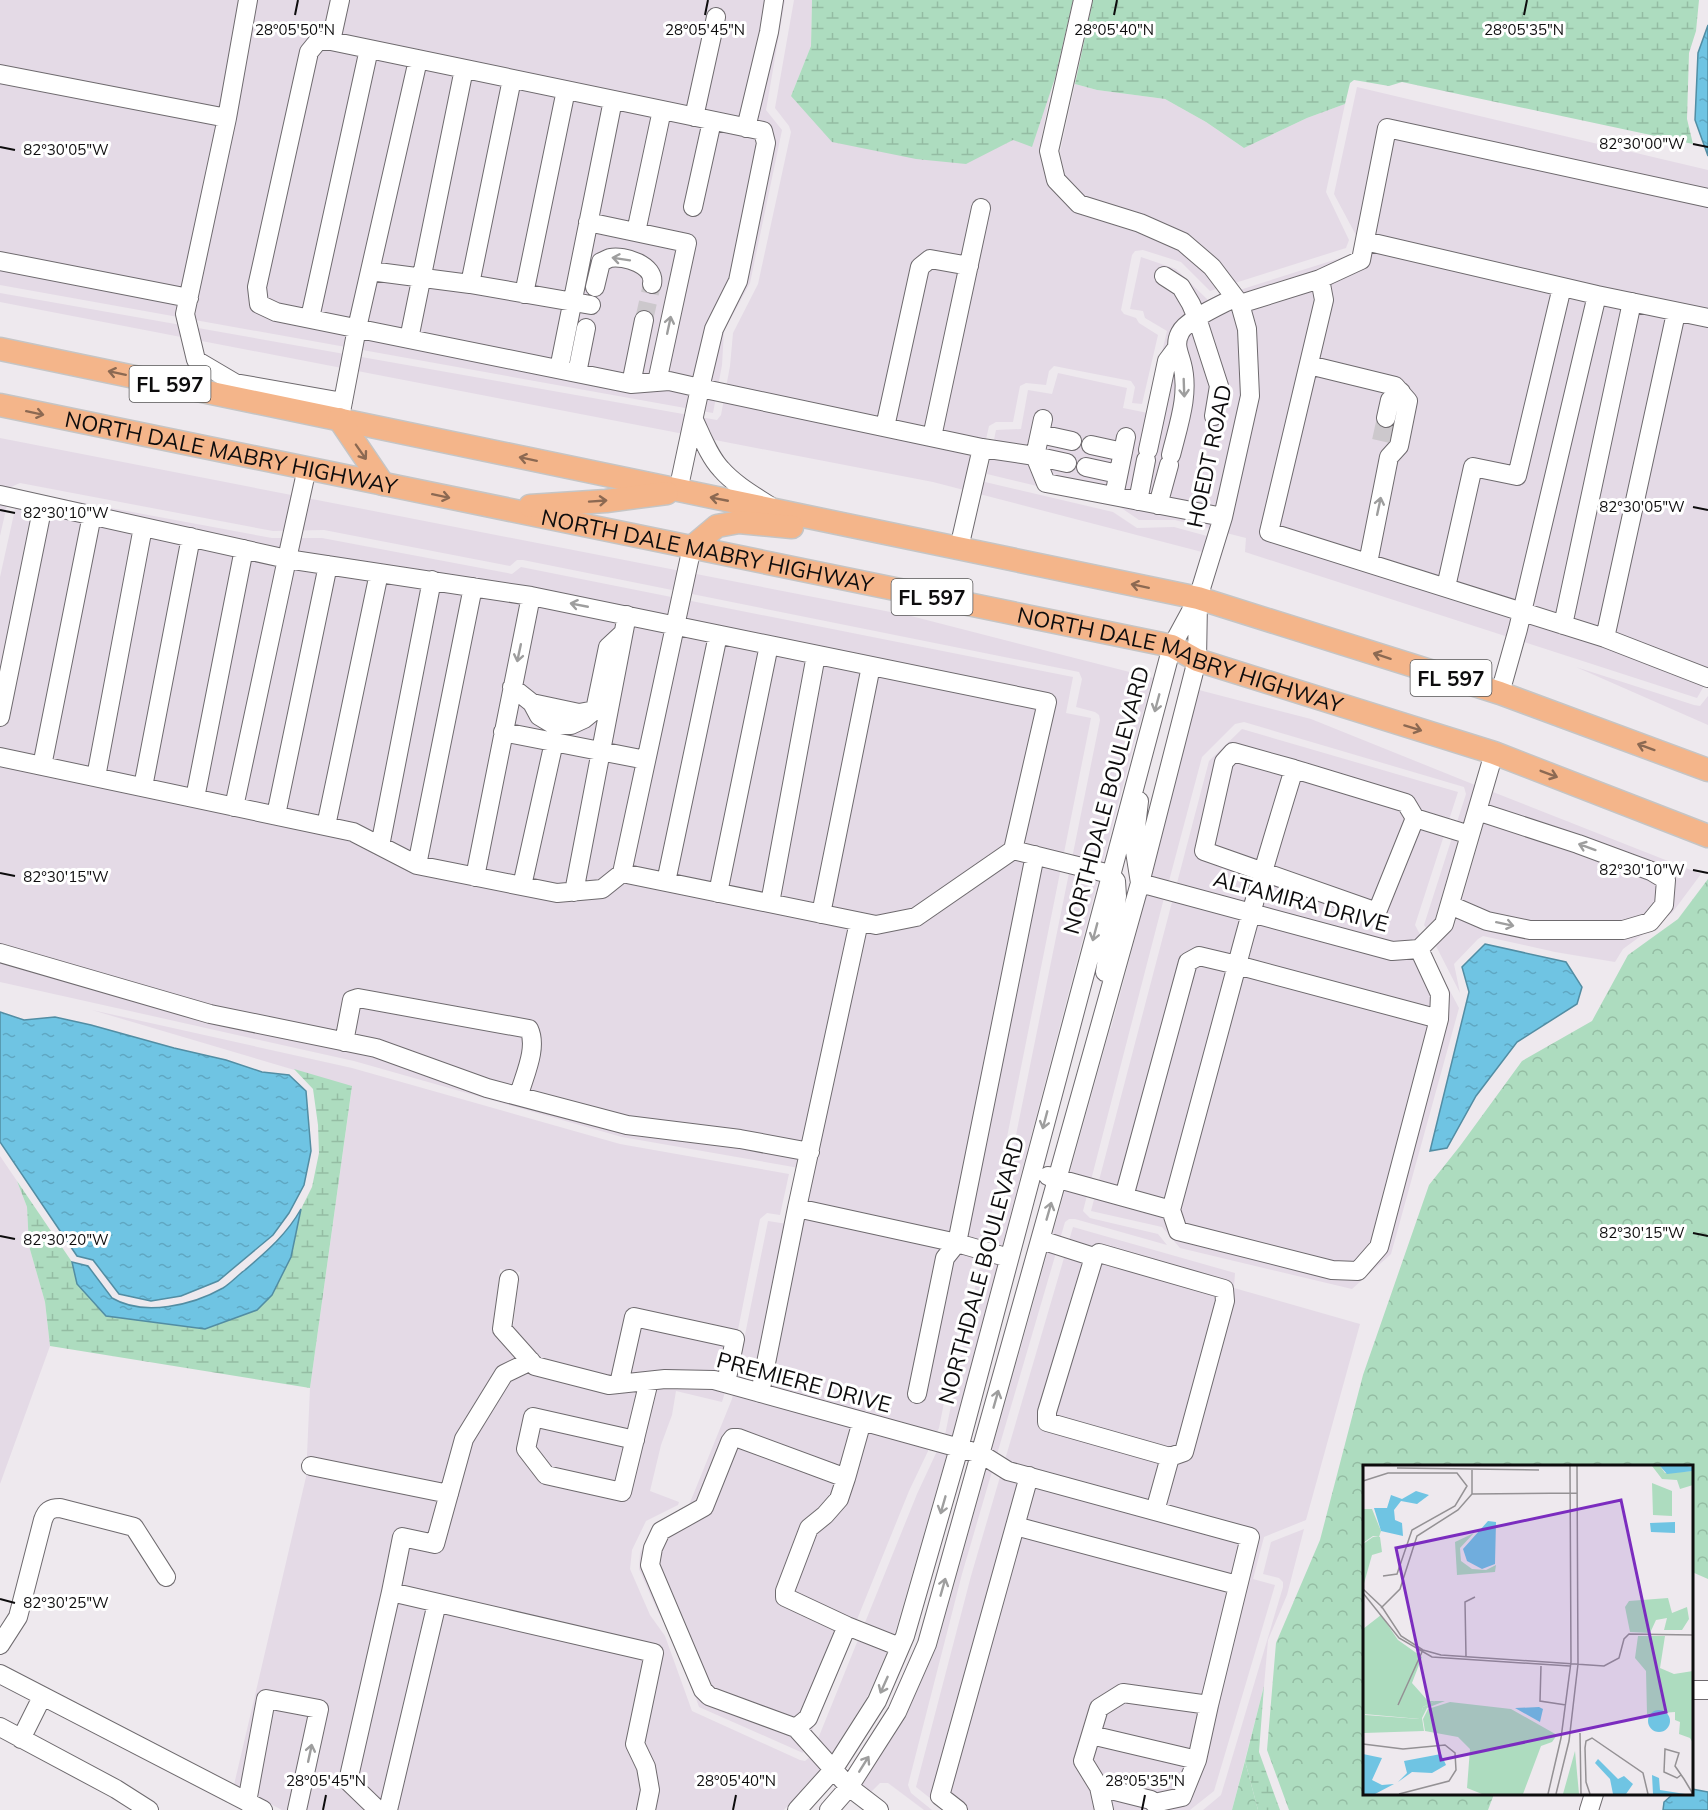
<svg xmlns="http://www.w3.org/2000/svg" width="1708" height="1810" viewBox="0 0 1708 1810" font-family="Mulish,sans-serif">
  <defs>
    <pattern id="forest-crowns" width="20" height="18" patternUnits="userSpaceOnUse" patternTransform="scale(1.5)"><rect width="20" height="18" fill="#addcbf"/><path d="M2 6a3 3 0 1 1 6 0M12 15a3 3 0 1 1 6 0" fill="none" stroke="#94bca3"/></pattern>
    <pattern id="wetland-marsh" width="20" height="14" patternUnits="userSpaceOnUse" patternTransform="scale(1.5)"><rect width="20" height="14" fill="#addcbf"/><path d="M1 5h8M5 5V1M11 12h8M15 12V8" fill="none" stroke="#94bca3"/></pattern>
    <pattern id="water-ripples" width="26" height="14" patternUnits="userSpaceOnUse" patternTransform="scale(1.5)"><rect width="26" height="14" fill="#6fc4e3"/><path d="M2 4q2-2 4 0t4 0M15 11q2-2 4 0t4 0" fill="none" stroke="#5fa7c2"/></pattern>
  </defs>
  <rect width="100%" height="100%" fill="#eee9ee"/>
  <path fill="#e4dae6" d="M0 0H785L766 110 782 130 750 283 724 331 722 365 713 413 0 285Z
    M794 0H812L811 46 791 96 1054 77 1039 149 1048 185 1076 213 1136 232 1178 249 1205 272 1216 289 1210 291 1181 262 1143 250 1135 251 1132 255 1121 310 1124 314 1136 318 1139 323 1158 335 1142 404 1132 403 1135 387 1131 381 1054 366 1049 371 1046 385 1026 383 1020 386 1013 422H996L989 426 978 475 980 479 985 482 1113 512 1137 528 1174 527 1207 536 1202 552 933 482 0 302V293L717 420 721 415 730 366 733 333 758 284 791 132 789 126 775 108Z
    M1075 84 1097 90 1165 99 1206 122 1244 148 1307 118 1345 104 1326 192 1349 240 1346 248 1235 283 1219 260 1190 235 1143 215 1084 197 1065 176 1060 152Z
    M1357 87 1708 170V679L1697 698 1245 552 1246 538 1175 520H1139L1117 505 987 474 996 430 1021 429 1028 390 1052 394 1058 373 1127 388 1123 408 1148 413 1167 331 1145 318 1143 311 1130 309 1141 257 1176 269 1208 300 1353 254 1358 239 1334 194Z
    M0 438 911 616 1153 678 1133 748 952 1437 945 1435 978 1273 999 1219 1100 720 1099 715 1095 712 1076 707 1082 679 1079 672 523 560H517L510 566 324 530 273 531 20 483 11 487 0 536Z
    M19 491 272 538H322L512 574 521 567 1073 677 1066 713 1091 718 991 1217 970 1270 939 1428 909 1491 803 1753 699 1707 673 1633 658 1612 639 1569 640 1553 654 1525 685 1511 689 1505 732 1399 768 1221 787 1224 799 1168 622 1137 354 1061 0 982V577Z
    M1576 667 1694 705 1700 706 1708 696V725Z
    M1199 690 1311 719 1475 785 1435 919 1426 928 1424 925 1466 794 1464 787 1244 722 1235 724 1202 757 1169 881 1152 876Z
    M1242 729 1458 792 1415 925 1459 1008 1391 1254 1352 1289 1180 1248 1162 1227 1091 1211 1209 761Z
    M1493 792 1701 874 1672 913 1623 949 1615 962 1555 952 1483 936 1478 939 1454 964 1460 993 1436 946 1454 927Z
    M1147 894 1164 898 1083 1211 1090 1218 1158 1234 1167 1245 1075 1219H1069L1065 1222 962 1574 908 1785 911 1793 932 1810H924L888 1783H880L871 1792 862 1785 906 1716 937 1646 1110 1029 1111 1028Z
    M92 1010 352 1068 620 1144 789 1174 780 1215 767 1213 760 1219 729 1375 609 1376 540 1359 513 1327 520 1272 500 1269 493 1327 495 1334 527 1371 532 1375 606 1394 666 1388 713 1389 725 1392 722 1402 676 1391 672 1415 661 1445 650 1491 679 1502 678 1505 646 1521 632 1550 630 1569 650 1615 665 1636 692 1711 800 1760 805 1761 811 1756 917 1494 937 1451 947 1454 895 1633 868 1696 825 1764 784 1810H282L234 1785 306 1477 310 1388 352 1087Z
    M0 1156 17 1181 27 1207 29 1246 45 1302 50 1346 0 1484Z
    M1073 1227 1235 1273 1234 1288 1360 1324 1306 1520 1264 1537 1253 1579 1275 1585 1214 1791 1190 1810H945L916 1787 971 1576Z
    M1304 1529 1287 1595 1268 1640 1264 1686 1232 1810H1203L1221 1795 1283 1587V1582L1279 1578 1263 1574 1271 1542Z"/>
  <path fill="url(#forest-crowns)" d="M1708 879V1579L1692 1572V1466H1364V1794H1494L1488 1810H1289L1267 1750 1276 1643 1320 1540 1363 1375 1429 1185 1460 1146 1522 1061 1592 1021 1628 955 1678 919Z
    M1245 1761 1258 1810H1232Z"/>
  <path fill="url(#wetland-marsh)" d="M812 0H1073L1055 78 1032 147 1013 140 966 164 916 159 832 142 791 96 811 46Z
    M1093 0H1699L1696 31 1689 53 1687 119 1693 144 1402 82 1389 86 1354 80 1350 83 1345 104 1307 118 1244 148 1206 122 1165 99 1097 90 1075 84Z
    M294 1069 352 1086 310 1388 50 1346 45 1302 29 1246 27 1207 17 1181 72 1262 77 1284 106 1316 205 1329 291 1257 301 1209 312 1187 319 1153 318 1125 313 1089Z
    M1264 1686 1259 1752 1280 1810H1258L1245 1761Z"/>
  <path fill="url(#water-ripples)" stroke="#528da3" stroke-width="1.5" d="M1708 25V156L1695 120 1698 53Z
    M1485 944 1566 962 1582 987 1577 1004 1517 1042 1476 1096 1447 1148 1430 1151 1469 992 1462 967Z
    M0 1012 24 1020 55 1017 91 1025 174 1048 226 1060 262 1072 289 1075 306 1091 311 1151 304 1185 289 1213 273 1235 218 1281 181 1296 151 1301 119 1294 93 1260 77 1256 0 1142Z
    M301 1209 291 1257 272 1295 257 1310 205 1329 106 1316 77 1284 72 1262 88 1266 112 1298C144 1317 193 1305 223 1288 231 1283 238 1275 245 1270 267 1251 287 1234 301 1209Z
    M1692 1789 1708 1792V1810H1663L1664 1802 1673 1794H1692Z"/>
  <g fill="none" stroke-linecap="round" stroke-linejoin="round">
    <path stroke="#ccc8cc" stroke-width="18" stroke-dasharray="18 9" stroke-linecap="butt" d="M644 320 652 284
      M1381 441 1386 418"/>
    <defs>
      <path id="minor" d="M331 41 340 0
        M0 74 227 118 185 314 196 360 235 383 343 402
        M694 117 716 17
        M227 118 248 0
        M746 128 769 32 774 0
        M693 207 712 121
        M588 222 687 243 657 382
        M636 232 662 110
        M1365 241 1597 295
        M0 261 189 298
        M370 271 470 284 591 305
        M1164 276 1181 287 1191 304 1197 318 1219 386 1214 416
        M1320 279 1324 300 1269 532 1605 638 1708 678
        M470 284 512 79
        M595 287 601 262C604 261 607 259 610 258 624 255 656 265 652 284
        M524 294 566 90
        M1240 304 1320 279 1361 260 1387 128 1708 198
        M310 318 369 49
        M409 339 464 69
        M1309 365 1395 386 1408 401 1399 446 1389 457 1368 563
        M559 369 613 100
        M577 373 586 328
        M631 384 644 320
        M341 412 357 328 418 60
        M1386 418 1390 400 1401 392
        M1043 419 1035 456 1067 463
        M694 420C702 437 709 456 721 469 734 484 753 495 770 506
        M885 427 920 267 930 259 969 266
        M1040 434 1072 441
        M932 437 981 208
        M1091 445 1123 452
        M1148 450 1167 361 1176 349
        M1171 455C1178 426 1190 394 1182 364 1179 352 1174 345 1180 333 1186 320 1221 305 1234 298
        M1086 467 1118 474
        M678 491 700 388 669 381 631 384 276 312 259 304 257 287 309 52 318 41H331L763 131 766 143 738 281 714 329 700 388 982 448
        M0 495 287 559 307 468
        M1114 496 1126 437
        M1138 501 1146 460
        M1158 505 1169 465
        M692 547 622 873 876 925 916 917 1013 850 1110 874 1116 881 1117 896 1105 972
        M959 548 982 448 1035 456 1046 483 1223 517
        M1446 587 1473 467 1517 476 1562 287
        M1563 625 1632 302
        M1605 638 1676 313
        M512 687 532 703 539 716 554 725H571L584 719 595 710 608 647 622 634
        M1500 693 1518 629 1597 295 1708 318
        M532 703 579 713 595 710
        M0 717 43 505
        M503 732 646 760
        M0 757 353 832 417 865 557 893 602 889 622 873
        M42 766 92 515
        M1294 769 1406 803 1415 818
        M96 777 143 527
        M143 787 191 537
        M195 798 244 549
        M1139 801 1134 845 1140 883 1392 951 1419 949 1444 924 1494 753
        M234 807 287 559 531 596 1047 702 1013 850
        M276 815 328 565
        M326 826 379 573
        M380 846 432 580
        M417 865 473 587
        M475 877 531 596
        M666 882 718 635
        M522 886 554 742
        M574 892 627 615
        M718 893 769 645
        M770 903 816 655
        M1450 905 1487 921 1530 930H1623L1650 922 1664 905 1666 880 1651 871 1578 844 1477 811
        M821 914 871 666
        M1419 949 1440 994 1439 1019 1237 965C1254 899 1274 834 1294 769L1233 752 1224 762 1204 851 1377 912 1415 818 1470 835
        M0 953 210 1014 376 1048 487 1088 627 1125 740 1139 810 1152
        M344 1042 352 1000 358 998 529 1029C538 1048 524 1076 519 1095
        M1048 1176 1171 1210 1178 1231 1332 1270 1358 1271 1379 1247 1439 1019
        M1124 1197 1188 962 1199 956 1237 965 1171 1210
        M797 1208 859 922
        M1041 1240 1094 1257
        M1009 1258 957 1243 1035 855
        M509 1279 502 1329 535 1366 609 1385 665 1379 714 1380 981 1454 1008 1471 1250 1537 1209 1705 1123 1693 1099 1708 1083 1761 1099 1787 1104 1810
        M619 1384 634 1317 735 1339 726 1383
        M760 1393 797 1208 957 1243 945 1258 917 1394
        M635 1440 533 1417 526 1449 546 1475 622 1492 649 1381
        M311 1466 449 1494
        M846 1478 862 1421
        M1155 1511 1170 1457 1047 1422V1412L1094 1257 1099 1253 1224 1289 1225 1301 1184 1452 1170 1457
        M1015 1526 1237 1585
        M391 1592 402 1537 435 1544 464 1439 504 1374 531 1361
        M0 1645 18 1617 43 1520C46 1511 50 1508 60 1508L134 1527 166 1577
        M0 1674 263 1810
        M1692 1690H1708
        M0 1727 116 1789 149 1810
        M796 1728 808 1718 847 1626
        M1091 1735 1197 1760 1209 1705
        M21 1739 42 1697
        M1099 1787 1151 1800 1154 1803 1182 1797 1197 1760
        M247 1802 266 1699 319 1709 297 1810
        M378 1810 348 1781 391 1592 654 1653 635 1744 646 1767 650 1790 646 1810
        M388 1810 437 1603
        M797 1810 833 1770 877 1701 905 1636 959 1448 1172 646 1198 598 1223 517 1250 396 1247 329 1240 304 1212 267 1183 242 1140 223 1079 204 1056 180 1049 151 1083 0
        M829 1810 849 1787 897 1712 927 1644 1140 883 1197 660 1198 602
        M879 1810 849 1787 796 1728 709 1696 703 1690 650 1565 653 1548 661 1531 704 1507 730 1442 733 1438H738L846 1478 839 1499 825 1515 809 1528 785 1591V1597L847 1626 900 1647
        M958 1810 940 1796 1029 1476
        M1589 1810 1594 1794"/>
      <g id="major">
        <path d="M0 349 1198 598 1500 693 1708 770"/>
        <path id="s1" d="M0 405 1172 646 1197 660 1494 753 1708 836"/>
        <path d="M339 419 383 484"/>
        <path d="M530 506 606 501 667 493"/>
        <path d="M692 547 717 526 739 522 792 527"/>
      </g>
    </defs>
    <use href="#minor" stroke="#6e6a6e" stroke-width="20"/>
    <use href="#major" stroke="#c5c5c5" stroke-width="25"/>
    <use href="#minor" stroke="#fff" stroke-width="18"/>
    <use href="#major" stroke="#f4b58a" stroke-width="22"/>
  </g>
  <defs><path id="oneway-shaft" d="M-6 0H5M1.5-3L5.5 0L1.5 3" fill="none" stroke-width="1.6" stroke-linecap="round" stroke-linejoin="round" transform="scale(1.5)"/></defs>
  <g stroke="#9e9e9e">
    <use href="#oneway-shaft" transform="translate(621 259) rotate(-171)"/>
    <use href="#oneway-shaft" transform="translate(669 325) rotate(-78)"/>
    <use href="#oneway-shaft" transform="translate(1184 388) rotate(88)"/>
    <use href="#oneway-shaft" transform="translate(1379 506) rotate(-78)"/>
    <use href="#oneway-shaft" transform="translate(579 605) rotate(-169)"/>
    <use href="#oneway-shaft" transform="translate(519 653) rotate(102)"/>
    <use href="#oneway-shaft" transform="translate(1157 703) rotate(105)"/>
    <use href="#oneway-shaft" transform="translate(1587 847) rotate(-160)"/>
    <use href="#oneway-shaft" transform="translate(1505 924) rotate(12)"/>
    <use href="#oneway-shaft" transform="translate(1095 932) rotate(105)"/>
    <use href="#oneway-shaft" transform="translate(1045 1120) rotate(105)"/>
    <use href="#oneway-shaft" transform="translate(1049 1211) rotate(-74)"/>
    <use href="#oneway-shaft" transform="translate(996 1399) rotate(-74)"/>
    <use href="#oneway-shaft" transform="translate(943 1505) rotate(106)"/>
    <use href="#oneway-shaft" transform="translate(943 1587) rotate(-74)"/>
    <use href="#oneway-shaft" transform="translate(884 1685) rotate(114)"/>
    <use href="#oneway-shaft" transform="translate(310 1753) rotate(-78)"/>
    <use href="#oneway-shaft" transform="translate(864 1764) rotate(-58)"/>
  </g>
  <g stroke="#8c6952">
    <use href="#oneway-shaft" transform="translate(117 373) rotate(-168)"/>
    <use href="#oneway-shaft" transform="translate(35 413) rotate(12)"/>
    <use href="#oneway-shaft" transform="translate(361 452) rotate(55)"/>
    <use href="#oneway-shaft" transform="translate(528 459) rotate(-168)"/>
    <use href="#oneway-shaft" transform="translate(441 496) rotate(12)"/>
    <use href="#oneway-shaft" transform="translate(719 499) rotate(-169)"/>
    <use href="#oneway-shaft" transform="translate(598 501) rotate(-4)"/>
    <use href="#oneway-shaft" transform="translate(1140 586) rotate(-168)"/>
    <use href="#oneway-shaft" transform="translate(1382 656) rotate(-162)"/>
    <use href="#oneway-shaft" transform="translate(1413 728) rotate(17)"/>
    <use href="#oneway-shaft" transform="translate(1646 747) rotate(-160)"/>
    <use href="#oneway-shaft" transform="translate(1549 774) rotate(21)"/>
  </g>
  <path fill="none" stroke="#0d0c0d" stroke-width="2" d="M295 15 298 0M705 15 708 0M1114 15 1117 0M1524 15 1527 0M1693 144 1708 147M0 147 15 150M1693 507 1708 510M0 510 15 513M1693 870 1708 873M0 873 15 876M1693 1233 1708 1236M0 1236 15 1239M0 1599 15 1603M323 1810 326 1795M733 1810 736 1795M1142 1810 1145 1795"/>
  <g text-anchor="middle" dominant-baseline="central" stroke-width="6" stroke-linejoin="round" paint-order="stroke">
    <g fill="#fff" stroke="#565556" stroke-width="1.5">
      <rect x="129.5" y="366" width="81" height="36" rx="4.5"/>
      <rect x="891.5" y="579" width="81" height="36" rx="4.5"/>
      <rect x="1410.5" y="660" width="81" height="36" rx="4.5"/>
    </g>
    <g font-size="21" font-weight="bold" fill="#0d0c0d">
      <text x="170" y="384">FL 597</text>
      <text x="932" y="597">FL 597</text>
      <text x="1451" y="678">FL 597</text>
    </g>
    <g font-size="22" fill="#0d0c0d" stroke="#fff">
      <text stroke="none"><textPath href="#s1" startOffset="236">NORTH DALE MABRY HIGHWAY</textPath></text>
      <text transform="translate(1209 456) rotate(-78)">HOEDT ROAD</text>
      <text stroke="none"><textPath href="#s1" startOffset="722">NORTH DALE MABRY HIGHWAY</textPath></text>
      <text stroke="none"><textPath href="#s1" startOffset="1208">NORTH DALE MABRY HIGHWAY</textPath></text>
      <text transform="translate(1106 800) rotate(-75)">NORTHDALE BOULEVARD</text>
      <text transform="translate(1301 901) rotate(15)">ALTAMIRA DRIVE</text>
      <text transform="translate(981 1270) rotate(-75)">NORTHDALE BOULEVARD</text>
      <text transform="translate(804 1382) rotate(15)">PREMIERE DRIVE</text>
    </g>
  </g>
  <g transform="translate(1363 1465)">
    <rect width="330" height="330" fill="#eee9ee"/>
    <path d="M0 44H9L18 66 16 72 10 71 0 78ZM10 72H17L19 87 9 90 0 122V79ZM18 150 35 175 59 192 49 218 65 236H72L60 242 57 254 1 249 0 164ZM87 237 148 244 194 270 189 277 178 281 160 329H119L104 323 107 284 95 272 62 266 60 254 65 244Z" fill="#addcbf"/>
    <path d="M289 1H297L302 8 330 6V20L317 24 314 15 299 14ZM289 18 309 26V51L290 50ZM111 68 97 83 98 96 109 104 123 105 133 100 132 107 94 110 92 77ZM305 133 309 148 324 142 326 154 319 165H301L304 153 293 155 287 168 267 167 262 142 266 136ZM275 171H302L297 203 311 209 330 206V278L327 273 316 269 317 257 312 255V247L284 249 283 206 272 193ZM72 236H82L64 243 59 253 61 266 1 268 0 240 2 250 56 254 60 242ZM212 286 216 329H200Z" fill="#addcbf"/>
    <path d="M297 1H324L330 2V6L304 9ZM53 26 66 30 54 39 38 36 31 45 32 55 39 58 40 71 18 66 11 43H24L28 30 39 34ZM125 56 133 57 132 99 119 104 104 96 100 84ZM312 57V68L288 67 287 58ZM176 242 180 244 177 257 152 243ZM285 256a11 11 0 1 1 22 0a11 11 0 1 1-22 0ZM0 289 19 293 9 315 19 320 31 319 12 329H0ZM78 289 83 300 69 308 49 307 35 317 44 308 41 296ZM235 294 255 314 261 311 270 319 263 329H250L247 314 232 298ZM289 310 296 313 297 325 322 329H290Z" fill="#6fc4e3"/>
    <path fill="none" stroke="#949194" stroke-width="1.5" d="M34 3 176 5M0 16 25 8H94L104 21 92 41 49 65 34 109 20 111M109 29 214 28M0 124 19 142 38 171 60 185 78 190 241 201 256 193 261 174 266 169 330 170M0 128 36 173 69 192 207 201M18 143 37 124 54 71 95 45 109 29V4M103 191 102 137 112 132M178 201 177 236 203 240M35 240 59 187M217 268 218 329M0 279 40 284 82 280 92 288 93 305 86 316 36 329M318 310 314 313 301 307 302 284 316 288 312 301 321 314 330 329M185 329 198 273 208 197 207 1M193 329 206 276 215 199 214 1M227 329 223 317 222 283 223 276 229 273 280 308 285 329"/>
    <path fill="#7b2cbf" fill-opacity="0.15" stroke="#7b2cbf" stroke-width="3" d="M258 35 303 247 78 295 33 83Z"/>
    <rect width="330" height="330" fill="none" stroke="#0d0c0d" stroke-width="3"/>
  </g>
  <g font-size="15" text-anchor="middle" fill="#0d0c0d" stroke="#fff" stroke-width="6" stroke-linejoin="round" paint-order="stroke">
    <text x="295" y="35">28°05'50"N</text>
    <text x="705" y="35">28°05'45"N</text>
    <text x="1114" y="35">28°05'40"N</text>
    <text x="1524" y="35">28°05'35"N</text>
    <text x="1642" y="149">82°30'00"W</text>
    <text x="66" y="155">82°30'05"W</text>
    <text x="1642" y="512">82°30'05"W</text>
    <text x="66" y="518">82°30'10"W</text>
    <text x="1642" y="875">82°30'10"W</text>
    <text x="66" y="882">82°30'15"W</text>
    <text x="1642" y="1238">82°30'15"W</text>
    <text x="66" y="1245">82°30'20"W</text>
    <text x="66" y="1608">82°30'25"W</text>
    <text x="326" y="1786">28°05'45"N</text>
    <text x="736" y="1786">28°05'40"N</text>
    <text x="1145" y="1786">28°05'35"N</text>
  </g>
</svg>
